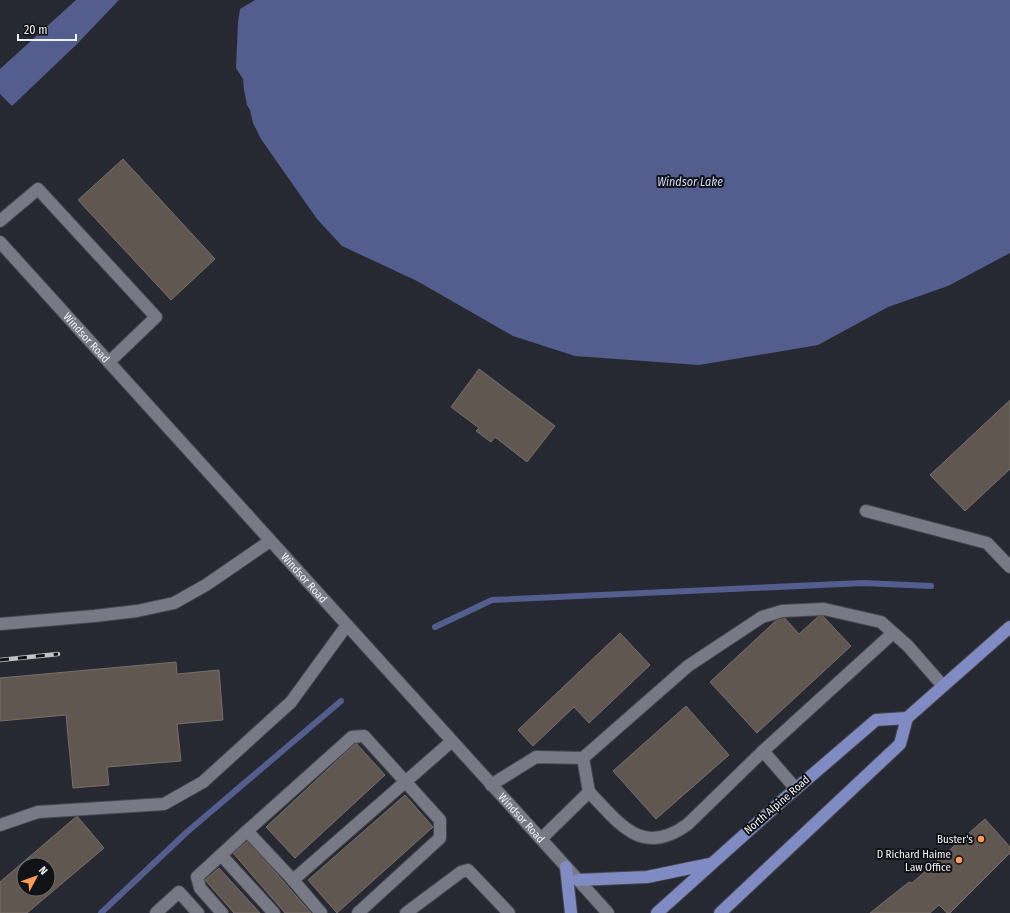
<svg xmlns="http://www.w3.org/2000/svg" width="1010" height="913" viewBox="0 0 1010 913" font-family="'Fira Sans Condensed',sans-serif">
  <rect width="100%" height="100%" fill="#262931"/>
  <path fill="#535e8f" d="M76 0H119L77 44 12 106 0 94V69Z
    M255 0H1010V253L948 286 888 307 818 345 699 365 575 356 513 336 417 281 342 246 317 219 261 139 253 123 250 110 247 105 244 90 243 79 236 68 238 22 240 9Z"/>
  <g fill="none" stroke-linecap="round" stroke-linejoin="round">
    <path stroke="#535e8f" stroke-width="6" d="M435 627 492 600 863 583 931 586
      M101 913 187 832 341 701"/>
  </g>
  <path fill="#615751" stroke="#796e68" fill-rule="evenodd" d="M123 159 215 259 171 300 78 200Z
    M479 369 555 426 527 462 495 437 491 442 476 431 479 428 451 407Z
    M1010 400V469L965 511 930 475Z
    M821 614 851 646 757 733 710 682 782 615 799 634Z
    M620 633 650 665 589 723 574 707 533 746 518 730Z
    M176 662 177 674 219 670 223 720 177 724 181 761 107 767 109 785 73 788 66 715 0 721V678Z
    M686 706 729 755 656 819 613 771Z
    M356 743 385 775 295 858 266 827Z
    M405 795 433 827 337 913 308 880Z
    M77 816 104 848 27 913H0V882ZM24 865H48V889H24Z
    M985 819 1010 847V853L950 913H947L939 905 930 913H870L909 882 912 883Z
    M248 841 311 913H285L233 853Z
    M219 868 260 913H234L205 880Z"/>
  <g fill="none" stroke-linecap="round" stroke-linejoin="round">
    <defs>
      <g id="minor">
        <path d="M0 221 38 189 156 317 109 362"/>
        <path id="s1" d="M0 242 608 913"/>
        <path d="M866 511 987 543 1010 567"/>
        <path d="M0 624 94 616 137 611 174 603 206 585 270 541"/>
        <path d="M491 785 536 757 583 758 688 666 762 617 782 611 824 609 881 622 908 646 943 686"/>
        <path d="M796 789 763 751 893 633"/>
        <path d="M589 792C620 824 642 858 688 824L763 751"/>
        <path d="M0 825 38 812 164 804 203 782 291 702 347 625"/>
        <path d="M541 839 589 792 583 758"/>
        <path d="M221 855 274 913"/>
        <path d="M293 880 452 741"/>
        <path d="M156 913 179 892 198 913"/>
        <path d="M222 913 200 888 197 877 247 831"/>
        <path d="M321 913 293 880 247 831 352 737 364 736 440 820V838L358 913"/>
        <path d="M406 913 461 872 468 870 509 913"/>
      </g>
      <path id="major" d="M566 867 571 913
        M578 880 647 877 710 864
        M657 913 784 799 876 720 907 718
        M720 913 900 744 907 718 1010 627"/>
    </defs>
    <use href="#minor" stroke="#45474e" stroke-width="14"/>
    <use href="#major" stroke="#45474e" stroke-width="14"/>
    <use href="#minor" stroke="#777a84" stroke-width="12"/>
    <use href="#major" stroke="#7f8bc2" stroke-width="12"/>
    <defs>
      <path id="rail" d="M0 660 58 654"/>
    </defs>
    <use href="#rail" stroke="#c2c3ca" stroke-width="4.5"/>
    <use href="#rail" stroke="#111215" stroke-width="3" stroke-dasharray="9" stroke-linecap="butt"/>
  </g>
  <g fill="#fe9b58" stroke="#111215" stroke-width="1.5">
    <circle cx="981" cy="839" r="4"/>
    <circle cx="959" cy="860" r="4"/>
  </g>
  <g text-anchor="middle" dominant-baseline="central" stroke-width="4" stroke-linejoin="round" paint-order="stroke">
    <g font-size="11" fill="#f0f1f7" stroke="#111215">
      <text stroke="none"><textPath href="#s1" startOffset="129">Windsor Road</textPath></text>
      <text stroke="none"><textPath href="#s1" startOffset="453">Windsor Road</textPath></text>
      <text transform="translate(777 805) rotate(-41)">North Alpine Road</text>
      <text stroke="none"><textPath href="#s1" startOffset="777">Windsor Road</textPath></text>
    </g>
    <g font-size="11" fill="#f0f1f7" stroke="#111215" text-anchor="end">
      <text x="973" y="839">Buster's</text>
      <text x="951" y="854">D Richard Haime<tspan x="951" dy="13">Law Office</tspan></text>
    </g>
    <g font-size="12" font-style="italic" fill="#d0d8f8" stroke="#111215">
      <text x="690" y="182">Windsor Lake</text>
    </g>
  </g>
  <g transform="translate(36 877) rotate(49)"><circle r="19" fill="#111215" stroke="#6a6b6f"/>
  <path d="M0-3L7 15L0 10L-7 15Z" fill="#fe9b58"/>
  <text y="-6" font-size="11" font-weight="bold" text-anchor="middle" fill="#f0f1f7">N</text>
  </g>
  <path d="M18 34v6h58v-6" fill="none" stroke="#f0f1f7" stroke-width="2"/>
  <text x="24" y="34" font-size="12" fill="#f0f1f7" stroke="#111215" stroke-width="3" paint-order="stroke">20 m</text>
</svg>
